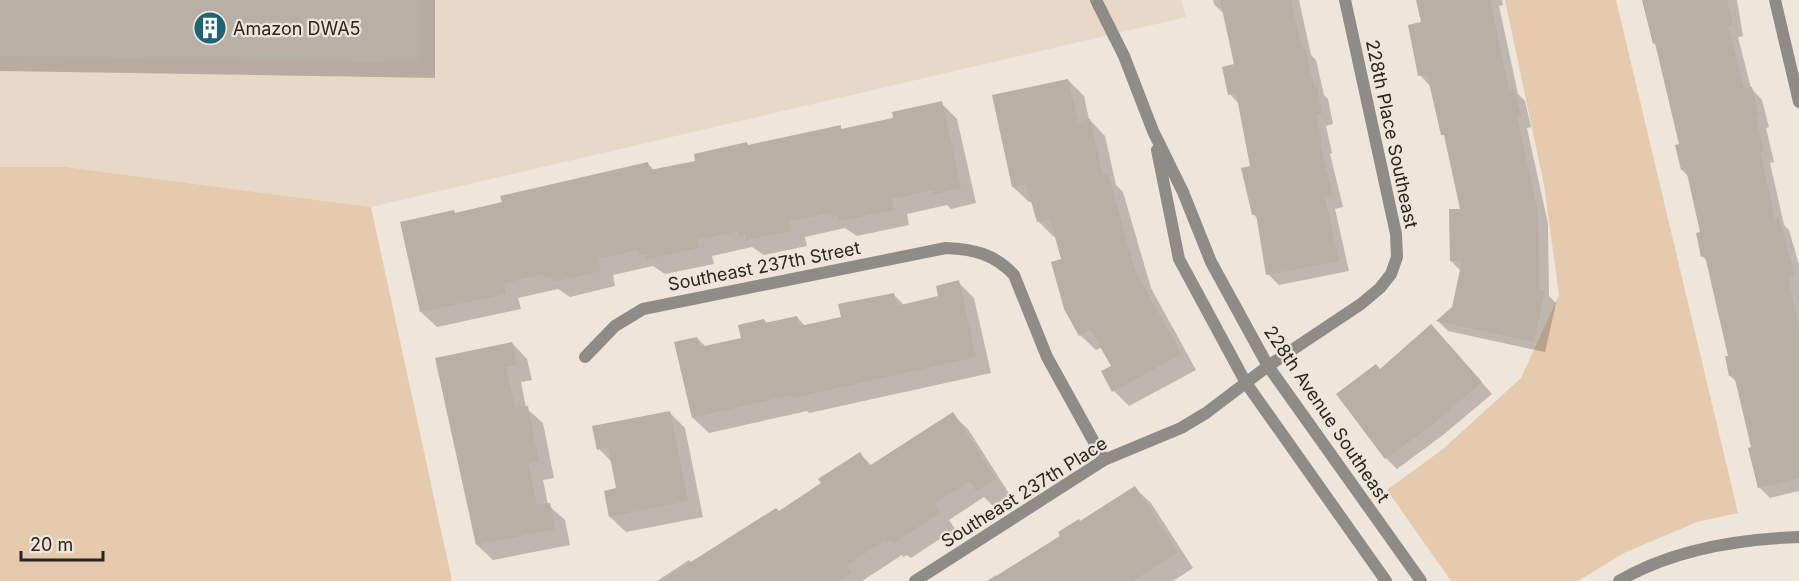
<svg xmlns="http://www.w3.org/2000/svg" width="1799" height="581" viewBox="0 0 1799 581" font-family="Inter,sans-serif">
  <rect width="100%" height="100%" fill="#eee5db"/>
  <path fill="#e7d8c8" d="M0 0H1181L1186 17 371 207 66 167H0Z"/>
  <path fill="#e5caae" d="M1505 0H1616L1738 513 1697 522 1626 552 1578 581H1451L1387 490 1443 449 1521 378 1559 295 1544 185Z
    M0 167H66L371 207 452 581H0Z"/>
  <path fill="#0003" d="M0 0H435V78L0 71Z
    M1213 0H1299L1311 55 1316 60 1324 95 1328 99 1333 124 1326 126 1332 153 1330 154 1343 207 1335 209 1349 271 1279 285 1268 274 1258 219 1254 215 1243 169 1252 167 1239 104 1230 94 1236 65 1225 15 1214 4Z
    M1418 0H1502L1503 5 1499 6 1518 94 1525 101 1531 127 1527 128 1548 224 1549 296 1556 303 1545 352 1448 331 1438 321 1453 308 1461 271 1451 261 1462 210 1446 138 1443 134 1431 87 1420 75 1423 23Z
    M1642 0H1737L1743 36 1738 37 1751 88 1762 100 1769 127 1766 128 1774 162 1770 163 1784 225 1789 230 1799 265V491L1770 498 1759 487 1753 448 1737 382 1730 376 1727 357H1730L1707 261 1702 256V233L1689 177 1682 170 1681 145 1658 47 1654 43Z
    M1068 80 1084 96 1089 119 1105 136 1116 185 1123 192 1151 288 1196 370 1129 406 1114 391 1113 366 1102 347 1096 350 1080 335 1057 237H1054L1039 222 1033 202H1029L1013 187Z
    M941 103 957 119 976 203 951 209 947 205 907 214 909 225 857 236 845 228 805 237 807 246 764 255 752 247 712 256 714 264 665 274 653 266 613 275 615 286 570 297 558 289 518 298 521 309 437 327 421 312 453 211 456 214 503 204 648 164 655 171 697 162 749 146 840 127 843 130 894 119Z
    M958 282 974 298 991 373 809 413 807 411 709 433 693 418 697 338 706 347 743 339 764 320 768 324 797 317 806 327 843 318 894 295 905 306 940 298Z
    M1442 337 1492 394 1443 435 1397 469 1386 458 1380 370Z
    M512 343 527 359 532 380 521 382 526 408 543 423 554 478 543 480 548 505 565 520 570 545 493 560 477 545 437 359Z
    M669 412 685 428 703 517 626 532 610 517 618 490 613 463 599 449Z
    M952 414 968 429 1010 495 993 506 984 497 949 520 955 529 911 558 907 555 903 557 902 555 862 581H657L689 560 692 563 779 513 823 484 860 454 872 466Z
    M1135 488 1151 503 1193 568 1173 581H987L996 575 997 577Z"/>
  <path fill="#b8afa5" d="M0 0H420V63L0 56Z
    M1220 0H1291L1302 48 1305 47 1314 87 1317 86 1322 113 1316 115 1322 143H1320L1333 196 1325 198 1339 261 1266 275 1256 214 1252 215 1241 168 1250 166 1236 93 1228 95 1222 67 1234 64Z
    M1416 0H1490L1509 90 1514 88 1521 116 1517 117 1538 212 1539 289 1545 290 1534 342 1436 321 1452 307 1462 261H1450L1449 209H1460L1444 135H1441L1427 74 1418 76 1408 25 1421 22Z
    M1642 0H1727L1733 25 1728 26 1744 89 1752 87 1759 117H1756L1764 151 1760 152 1775 219 1779 218 1794 274 1788 276 1799 330V478L1758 488 1748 448 1751 447 1734 375 1729 376 1725 356H1728L1705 256 1701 257 1696 233 1700 232 1686 169 1681 170 1675 145 1679 144 1655 43 1653 44Z
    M1068 79 1078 122 1090 119 1103 176 1108 174 1135 270 1181 354 1112 392 1101 371 1111 366 1090 329 1079 336 1064 309 1051 262 1061 259 1050 219 1037 222 1026 184 1012 187 992 95Z
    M942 101 961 188 934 194 933 190 892 199 894 210 839 221 838 216 832 217 831 213 790 221 792 231 746 240 745 234 739 236 738 231 697 240 699 248 647 259 646 254 639 255 638 250 598 259 601 271 553 282 552 277 545 278 544 274 504 283 506 294 420 312 400 222 454 210 455 213 502 202 500 196 648 162 650 170 695 161 694 154 747 142 748 145 841 125V129L893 118 892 112Z
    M959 280 976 357 792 398 791 395 692 418 674 342 697 337 700 347 741 338 738 325 764 319 765 323 797 316 800 326 841 317 838 304 894 293 897 306 938 296 936 286Z
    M1431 324 1482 382 1432 425 1385 459 1336 394 1376 364 1380 369Z
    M512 342 517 365 506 367 515 408 528 406 539 462 528 464 537 505 550 503 555 529 476 545 435 358Z
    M670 411 688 501 609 517 604 491 616 488 608 447 597 450 592 426Z
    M953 412 996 479 976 491 970 481 934 504 940 513 894 543 891 539 887 542 885 540 847 565 852 573 839 581H661L776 508 779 511 821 483 818 479 860 452 869 466Z
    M1135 486 1178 552 1133 581H988L1060 536 1058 532 1079 519 1080 521Z"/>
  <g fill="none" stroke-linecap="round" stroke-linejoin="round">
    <path stroke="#8f8b87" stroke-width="12" d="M1096 0 1124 56 1153 131 1183 192 1211 262 1268 366 1421 581
      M1775 0 1799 102
      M1157 150 1179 259 1246 383 1386 581
      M585 357 615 326 643 309 946 248C973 249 995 254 1014 275L1047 357 1104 460
      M915 581 1104 460 1181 428 1206 413 1268 366 1361 304 1380 288 1391 274 1397 257 1396 234 1345 0
      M1619 581C1673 549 1738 539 1799 537"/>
  </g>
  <defs>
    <symbol id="building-disc" viewBox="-11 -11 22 22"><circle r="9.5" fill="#1f6475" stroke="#eee5db"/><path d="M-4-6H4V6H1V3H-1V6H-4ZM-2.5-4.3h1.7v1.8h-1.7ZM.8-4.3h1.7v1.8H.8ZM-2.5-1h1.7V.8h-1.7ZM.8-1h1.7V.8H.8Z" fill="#fff"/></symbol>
  </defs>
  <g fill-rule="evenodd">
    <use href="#building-disc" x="191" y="9" width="38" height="38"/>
  </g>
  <g text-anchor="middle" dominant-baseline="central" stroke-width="4.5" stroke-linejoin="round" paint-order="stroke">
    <g font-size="18" fill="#292521" stroke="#eee5db" text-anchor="start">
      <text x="233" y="28">Amazon DWA5</text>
    </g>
    <g font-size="18" fill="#292521" stroke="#eee5db">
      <text transform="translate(1392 134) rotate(78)">228th Place Southeast</text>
      <text transform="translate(764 266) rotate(-11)">Southeast 237th Street</text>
      <text transform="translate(1327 414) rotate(56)">228th Avenue Southeast</text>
      <text transform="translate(1024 492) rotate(-32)">Southeast 237th Place</text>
    </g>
  </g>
  <path d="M21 551v9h82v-9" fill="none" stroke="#292521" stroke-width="3"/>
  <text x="30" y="551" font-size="18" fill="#292521" stroke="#eee5db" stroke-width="4.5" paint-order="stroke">20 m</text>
</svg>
